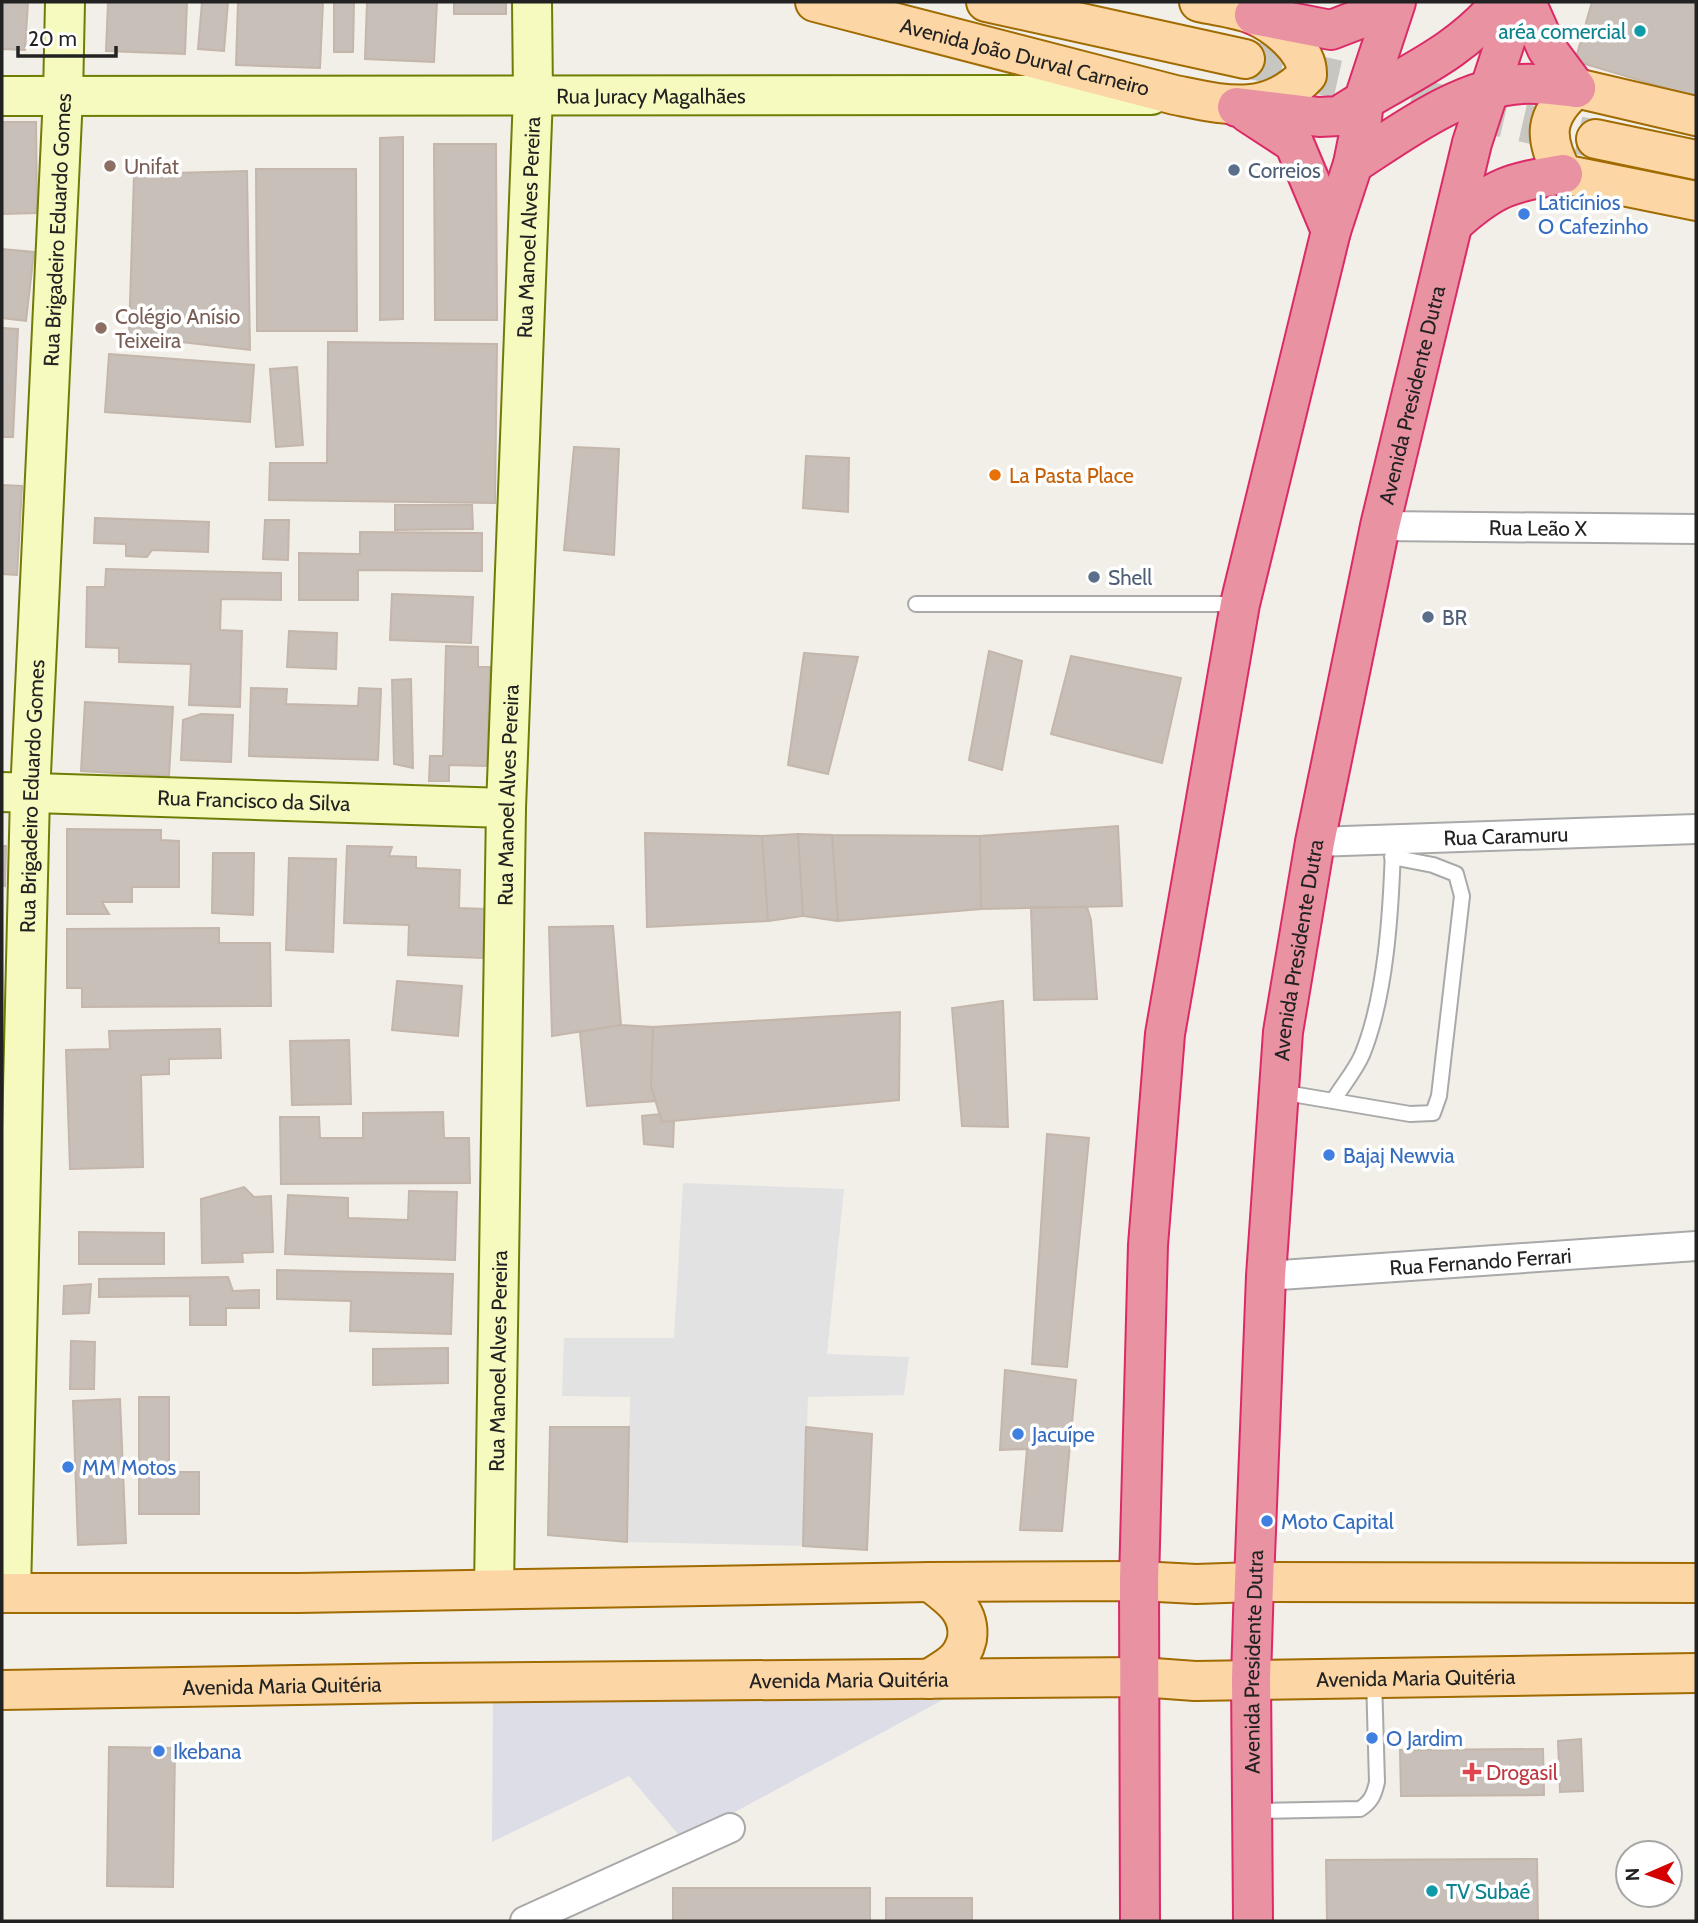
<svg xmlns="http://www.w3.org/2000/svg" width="1698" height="1923" viewBox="0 0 1698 1923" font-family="Cabin,sans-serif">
  <rect width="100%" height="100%" fill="#f2efe9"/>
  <path fill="#e2e2e2" d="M683 1183 844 1189 827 1354 909 1357 904 1395 808 1397 803 1546 627 1542 630 1397 562 1396 564 1338H674Z"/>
  <path fill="#dddde8" d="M974 1683 683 1840 629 1776 492 1842 493 1699Z"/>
  <path fill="#c7bfb8" stroke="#c4b6ab" stroke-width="2" d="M2 2H28L25 50 2 49Z
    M108 2H187L185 54 106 51Z
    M202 2H228L224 51 198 49Z
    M238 2H323L320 68 236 65Z
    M334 2H354L353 52H334Z
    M367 2H437L434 62 365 59Z
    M454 2H506V14H454Z
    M1592 2H1696V97L1575 61Z
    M2 122H36L37 213 2 214Z
    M403 137V319L380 320V138Z
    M434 144H496L497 320H435Z
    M256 169H356L357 331H257Z
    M247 171 250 350 129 336 134 174Z
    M2 249 34 252 26 321 2 318Z
    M2 328 18 329 13 437H2Z
    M328 342 497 344 495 503 269 500 270 463H327Z
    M109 354 254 365 250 422 105 412Z
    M297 367 303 445 276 447 270 369Z
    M574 447 619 449 614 555 564 550Z
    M806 456 849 458 848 512 803 508Z
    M2 485 22 486 17 575 2 574Z
    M395 505H472L473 529 395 530Z
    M95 518 209 522 208 552 152 550 147 557 126 556V544L94 543Z
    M265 520H289L288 560 263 559Z
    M360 532 482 533V571L358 570V600H299V553L360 554Z
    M106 569 281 573V600L221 599 220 630 242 631 240 707 189 705 191 664 119 662V648L86 647 87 587H105Z
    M392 594 473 597 471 643 390 640Z
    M289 631 337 633 336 669 287 667Z
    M446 646 478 647V667H490L487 766 449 765V781H429L430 756H443Z
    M989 651 1022 661 1002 770 969 760Z
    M804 653 858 657 828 774 788 765Z
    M1071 656 1181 678 1162 763 1051 734Z
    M411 679 413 768 394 764 392 680Z
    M251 688 287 689 286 704 358 706 359 688 381 689 378 760 249 756Z
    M85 702 173 707 169 776 81 771Z
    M201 714 233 715 231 762 181 760 183 720Z
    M1118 826 1122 906 981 909 980 836Z
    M67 829 161 830V840L179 841V887H132V902H102L109 914H67Z
    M645 833 762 836 768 921 647 927Z
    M798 834 832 835 838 921 803 916Z
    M798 834 803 916 768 921 762 836Z
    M832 835 980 836 981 909 838 921Z
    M2 846H6L5 886 2 885Z
    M347 846 392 847 389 856 416 857V868L460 870 459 908 485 909 483 958 408 955 409 925 344 923Z
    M213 853H254L253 915 212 913Z
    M289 858 336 859 333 952 286 950Z
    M1031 907H1087L1091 920 1097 999 1034 1000Z
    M613 926 621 1025 552 1036 549 927Z
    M219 928V943H270L271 1006 82 1007V988H67V929Z
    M397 981 462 986 458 1036 392 1030Z
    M1003 1001 1008 1127 962 1126 952 1008Z
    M900 1012 899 1100 662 1122 651 1087 653 1027Z
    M621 1025 653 1027 651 1087 656 1101 587 1106 580 1032Z
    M220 1029 221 1058 169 1059V1074L141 1075 143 1167 70 1169 66 1050 110 1049 109 1031Z
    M349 1040 351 1104 292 1105 290 1041Z
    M443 1112 444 1138H469L470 1183 281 1184 280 1117H319L320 1138H363V1113Z
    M660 1114 662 1122 674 1121 673 1147 644 1144 642 1116Z
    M1047 1134 1089 1138 1067 1367 1032 1364Z
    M244 1187 254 1197 271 1196 273 1252 242 1253 243 1262 202 1263 201 1199Z
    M409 1191 457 1192 455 1260 285 1254 288 1195 348 1198V1218L408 1220Z
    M79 1232 164 1233V1264H79Z
    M277 1270 453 1274 451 1334 350 1331 351 1301 277 1299Z
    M228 1277 233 1291 259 1290V1308H226V1325H190V1296L99 1297V1279Z
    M91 1284 89 1313 63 1314 64 1286Z
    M71 1341 95 1342 94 1389H70Z
    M448 1348V1383L373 1385V1349Z
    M1005 1370 1076 1380 1062 1531 1020 1530 1027 1449 1000 1450Z
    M139 1397H169V1472H199V1514H139Z
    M120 1399 126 1543 78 1545 73 1401Z
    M550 1427H629L627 1542 548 1535Z
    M806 1427 872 1434 867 1550 803 1546Z
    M1581 1739 1583 1791 1560 1792 1558 1741Z
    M109 1747 175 1748 173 1887 107 1886Z
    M1543 1749 1544 1795 1401 1796 1400 1750Z
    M1537 1859 1538 1921H1327L1326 1860Z
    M673 1888H870V1921H673Z
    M886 1898H972V1921H886Z"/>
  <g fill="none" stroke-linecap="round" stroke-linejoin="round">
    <path stroke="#c8c6c1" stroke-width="38" stroke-dasharray="38 19" stroke-linecap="butt" d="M1245 59C1363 83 1478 114 1596 139"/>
    <defs>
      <path id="lane" d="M916 604H1239
        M1280 1092 1410 1114 1433 1113 1439 1096 1462 896 1456 874 1433 865 1392 857
        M1333 1101C1342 1086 1355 1071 1362 1055 1386 997 1391 911 1393 848
        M1255 1811 1360 1809C1371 1802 1374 1795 1377 1782L1374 1678"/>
      <g id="street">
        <path id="s1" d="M1380 526 1696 529"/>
        <path id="s2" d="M1315 842 1696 829"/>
        <path id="s3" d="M1266 1276 1696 1246"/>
        <path d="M525 1921 730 1828"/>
      </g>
      <g id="secondary">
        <path id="s4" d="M2 96 1151 95"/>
        <path id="s5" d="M2 792 506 808"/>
        <path id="s6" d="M494 1589 506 808 533 95 532 2"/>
        <path id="s7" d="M11 1592 30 794 63 96 65 2"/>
      </g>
      <g id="primary">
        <path id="s8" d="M815 2 1175 95C1225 105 1267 117 1307 75 1308 49 1276 25 1254 15 1238 8 1216 6 1199 2"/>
        <path d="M986 2 1245 59"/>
        <path d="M1696 116 1576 88C1544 116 1543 137 1563 174L1696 201"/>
        <path d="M1596 139 1696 160"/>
        <path d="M2 1593H299L930 1582 1139 1581 1196 1584 1254 1582 1696 1583"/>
        <path d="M929 1679C937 1674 946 1669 953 1663 960 1657 965 1648 967 1639 971 1611 950 1597 930 1582"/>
        <path id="s9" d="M2 1690 416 1683 1140 1677 1195 1681 1696 1673"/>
      </g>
      <g id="highway">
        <path d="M1526 2 1547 49 1576 88"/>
        <path d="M1254 15 1331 30 1365 17 1372 2"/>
        <path d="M1237 107 1319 117 1339 116C1396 78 1457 57 1501 2"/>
        <path d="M1248 113 1294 143 1331 231"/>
        <path d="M1353 164C1402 132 1462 87 1522 84 1540 83 1559 86 1576 88"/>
        <path d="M1454 223C1495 186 1510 183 1563 174"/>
        <path d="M1140 1921 1139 1581 1148 1245 1165 1034 1240 604 1331 231 1353 164 1362 119 1364 99 1396 2"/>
        <path id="s10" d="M1253 1921 1251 1678 1254 1582 1266 1276 1283 1032 1315 842 1380 526 1472 143 1518 2"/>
      </g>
    </defs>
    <use href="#lane" stroke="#a9a9a9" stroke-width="18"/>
    <use href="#street" stroke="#a9a9a9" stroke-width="32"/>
    <use href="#secondary" stroke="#707d05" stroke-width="42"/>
    <use href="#primary" stroke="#a06b00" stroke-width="42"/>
    <use href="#highway" stroke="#dc2a67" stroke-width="42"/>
    <use href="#lane" stroke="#fff" stroke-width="14"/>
    <use href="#street" stroke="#fff" stroke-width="28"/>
    <use href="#secondary" stroke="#f7fabf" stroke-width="38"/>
    <use href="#primary" stroke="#fcd6a4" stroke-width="38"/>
    <use href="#highway" stroke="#e892a2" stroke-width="38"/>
  </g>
  <g fill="#0f9aa8" stroke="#fff" stroke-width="2.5">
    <circle cx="1640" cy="31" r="7"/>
    <circle cx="1432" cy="1891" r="7"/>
  </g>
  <g fill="#8d6e63" stroke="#fff" stroke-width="2.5">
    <circle cx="110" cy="166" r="7"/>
    <circle cx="101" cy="328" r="7"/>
  </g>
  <g fill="#5c6f8a" stroke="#fff" stroke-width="2.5">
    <circle cx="1234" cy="170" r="7"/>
    <circle cx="1094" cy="577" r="7"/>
    <circle cx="1428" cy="617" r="7"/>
  </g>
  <g fill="#3f7fe0" stroke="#fff" stroke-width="2.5">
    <circle cx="1524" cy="214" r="7"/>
    <circle cx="1329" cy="1155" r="7"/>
    <circle cx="1018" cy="1434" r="7"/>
    <circle cx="68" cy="1467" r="7"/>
    <circle cx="1267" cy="1521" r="7"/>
    <circle cx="1372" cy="1738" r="7"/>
    <circle cx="159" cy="1751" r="7"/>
  </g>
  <circle fill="#e8710a" stroke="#fff" stroke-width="2.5" cx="995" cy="475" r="7"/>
  <path fill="#e0444e" stroke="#fff" stroke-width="2.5" d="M1468.5 1761.5h7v7h7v7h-7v7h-7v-7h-7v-7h7z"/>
  <g text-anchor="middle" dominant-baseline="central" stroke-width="7" stroke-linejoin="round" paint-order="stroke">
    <g font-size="21" fill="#0d838f" stroke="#fff" text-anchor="end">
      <text x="1626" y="31">aréa comercial</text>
      <text x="1446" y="1891" text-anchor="start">TV Subaé</text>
    </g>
    <g font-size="21" fill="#222" stroke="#fff">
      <text stroke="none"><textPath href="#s8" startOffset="217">Avenida João Durval Carneiro</textPath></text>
      <text stroke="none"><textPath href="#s4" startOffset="649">Rua Juracy Magalhães</textPath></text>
      <text stroke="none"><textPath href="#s6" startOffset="1362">Rua Manoel Alves Pereira</textPath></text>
      <text stroke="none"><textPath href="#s7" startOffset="1363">Rua Brigadeiro Eduardo Gomes</textPath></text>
      <text stroke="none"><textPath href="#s10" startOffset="1540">Avenida Presidente Dutra</textPath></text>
      <text stroke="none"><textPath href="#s1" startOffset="158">Rua Leão X</textPath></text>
      <text stroke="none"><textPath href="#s6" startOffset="794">Rua Manoel Alves Pereira</textPath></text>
      <text stroke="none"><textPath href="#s7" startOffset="796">Rua Brigadeiro Eduardo Gomes</textPath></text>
      <text stroke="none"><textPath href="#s5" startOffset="252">Rua Francisco da Silva</textPath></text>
      <text stroke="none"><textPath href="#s2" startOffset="191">Rua Caramuru</textPath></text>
      <text stroke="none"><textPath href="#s10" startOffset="973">Avenida Presidente Dutra</textPath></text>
      <text stroke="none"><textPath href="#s3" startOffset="215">Rua Fernando Ferrari</textPath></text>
      <text stroke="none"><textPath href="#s6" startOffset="228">Rua Manoel Alves Pereira</textPath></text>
      <text stroke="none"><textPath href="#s10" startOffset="259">Avenida Presidente Dutra</textPath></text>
      <text stroke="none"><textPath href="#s9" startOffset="1414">Avenida Maria Quitéria</textPath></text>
      <text stroke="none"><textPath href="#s9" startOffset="847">Avenida Maria Quitéria</textPath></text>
      <text stroke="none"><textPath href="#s9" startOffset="280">Avenida Maria Quitéria</textPath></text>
    </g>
    <g font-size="21" fill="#785e54" stroke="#fff" text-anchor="start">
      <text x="124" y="166">Unifat</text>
      <text x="115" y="316">Colégio Anísio<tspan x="115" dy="24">Teixeira</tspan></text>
    </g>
    <g font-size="21" fill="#4e5e75" stroke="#fff" text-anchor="start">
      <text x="1248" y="170">Correios</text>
      <text x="1108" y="577">Shell</text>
      <text x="1442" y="617">BR</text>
    </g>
    <g font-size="21" fill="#366cbe" stroke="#fff" text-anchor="start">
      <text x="1538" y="202">Laticínios<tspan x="1538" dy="24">O Cafezinho</tspan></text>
      <text x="1343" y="1155">Bajaj Newvia</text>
      <text x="1032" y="1434">Jacuípe</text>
      <text x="82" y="1467">MM Motos</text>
      <text x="1281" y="1521">Moto Capital</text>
      <text x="1386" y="1738">O Jardim</text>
      <text x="173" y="1751">Ikebana</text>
    </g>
    <g font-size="21" fill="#c56008" stroke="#fff" text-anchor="start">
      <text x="1009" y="475">La Pasta Place</text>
    </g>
    <g font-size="21" fill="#be3a42" stroke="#fff" text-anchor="start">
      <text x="1486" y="1772">Drogasil</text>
    </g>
  </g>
  <rect width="1698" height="1923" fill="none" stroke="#222222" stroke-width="7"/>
  <g transform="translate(1649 1874) rotate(268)"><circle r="33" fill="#ffffff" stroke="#a7a7a7" stroke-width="2"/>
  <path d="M0-5L12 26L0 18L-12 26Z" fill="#d40000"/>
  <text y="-10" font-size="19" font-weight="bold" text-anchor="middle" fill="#222222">N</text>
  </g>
  <path d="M18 46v10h98v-10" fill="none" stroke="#222222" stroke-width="3.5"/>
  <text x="28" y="46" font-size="21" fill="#222222" stroke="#ffffff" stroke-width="5" paint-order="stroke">20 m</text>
</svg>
